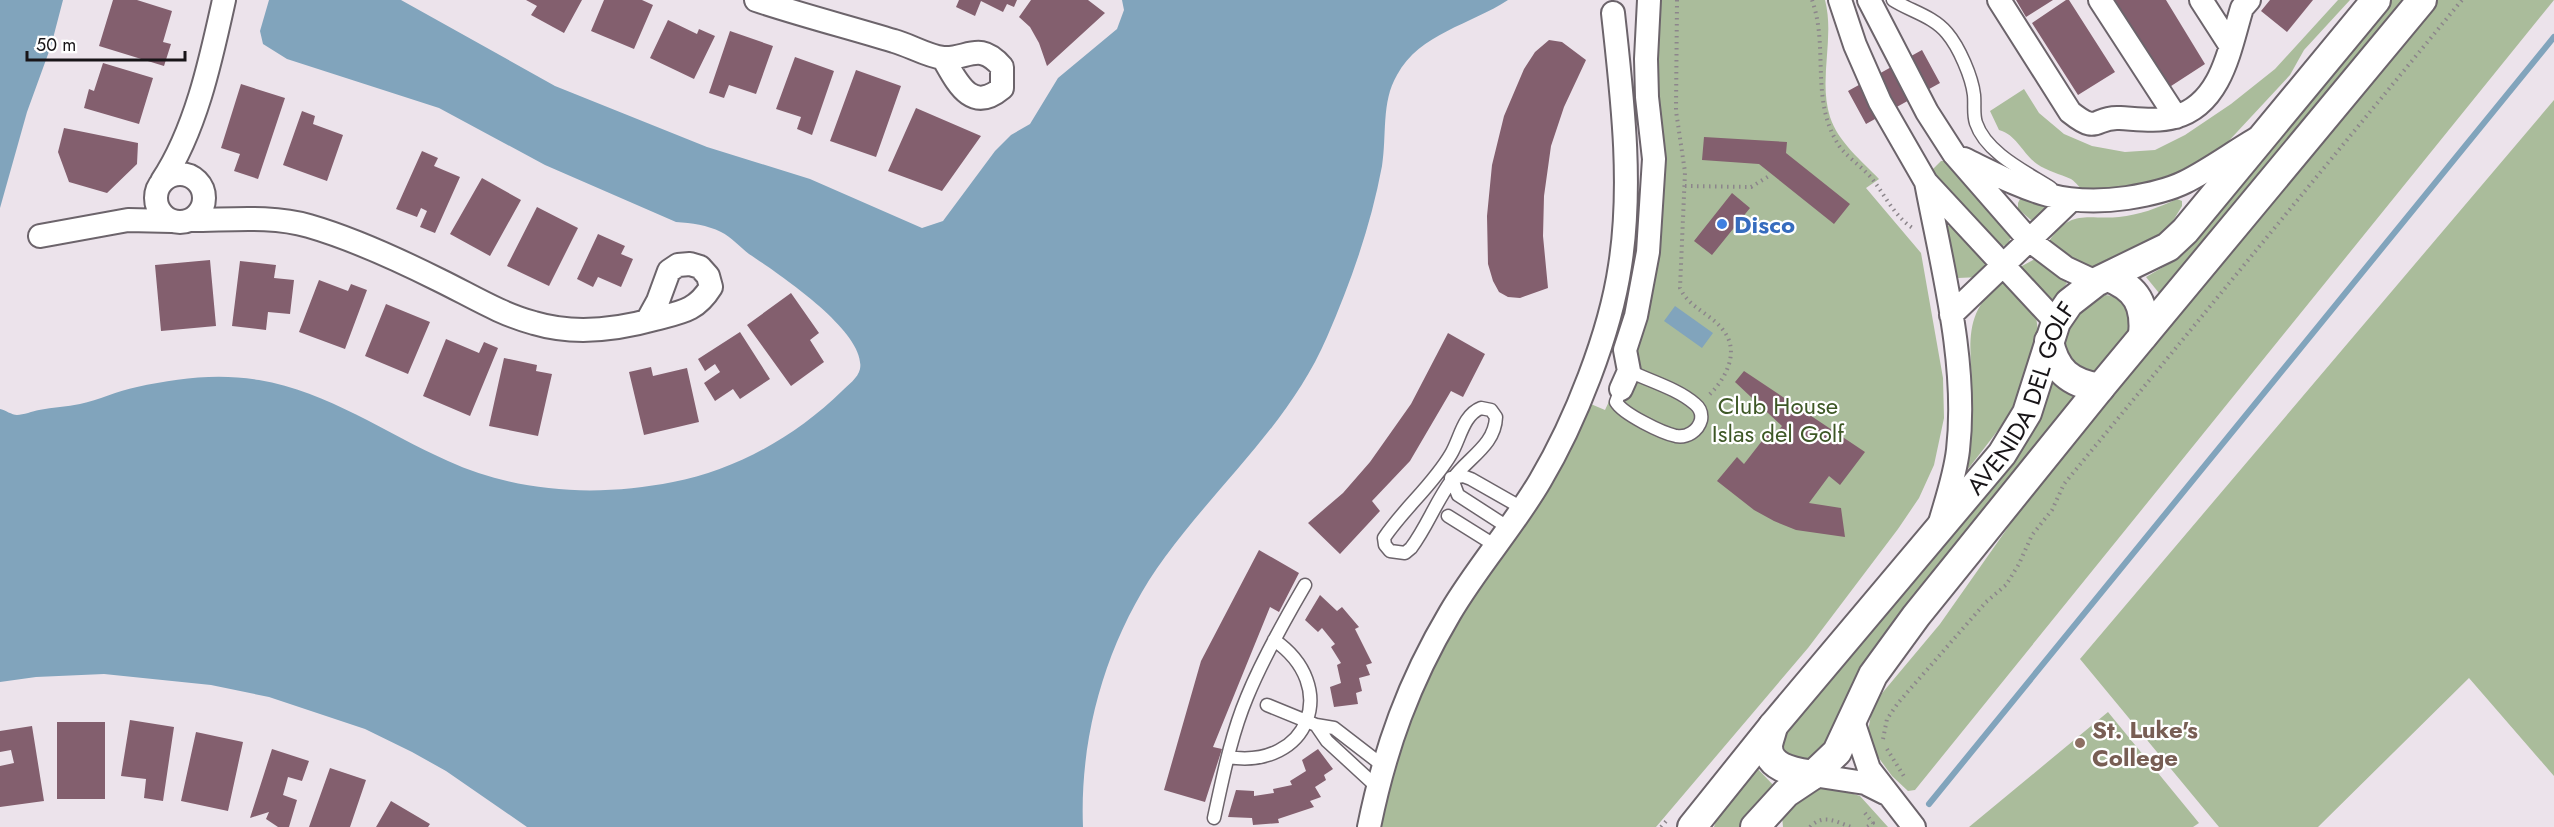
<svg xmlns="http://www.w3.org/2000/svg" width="2554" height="827" viewBox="0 0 2554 827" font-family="Jost,sans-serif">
  <rect width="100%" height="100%" fill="#ece3eb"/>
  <path fill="#aabc9b" d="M1657 0H1825C1835 38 1818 79 1830 117 1838 142 1862 161 1879 179L1866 188 1921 253 1943 378 1944 418 1934 465 1919 498 1898 529 1808 648 1656 827H1378L1383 799 1423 678 1586 402 1605 410 1633 350Z
    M2338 0H2350L2304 50 2290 75 2224 146 2168 179 2144 187 2085 191C2079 188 2077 183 2071 179 2060 174 2047 171 2037 164 2022 153 2017 135 1999 130L1990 111 2024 89 2039 113 2064 134 2092 146 2125 152 2155 150 2185 135 2231 104 2275 69Z
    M2388 0H2402L2164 291 2159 293 2146 277 2170 263 2182 250Z
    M2434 0H2554L1915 790 1908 791 1892 776 1870 746 1868 731 1873 704 1940 624 2042 479Z
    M2554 100V776L2469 678 2318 827H2219L2080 659Z
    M1941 161H1947L2012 233 2008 245 1997 247 1934 176 1932 170Z
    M2020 199H2035L2048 207 2039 218 2031 220 2018 209V203Z
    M2177 199 2182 201V206L2165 234 2105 268 2075 265 2051 248 2049 241C2072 208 2087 220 2119 217 2139 215 2158 208 2177 199Z
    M1949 225 1988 260 1989 267 1980 277 1958 278 1953 273 1945 229Z
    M2037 258 2067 283 2052 302 2021 269 2022 266Z
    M2002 283H2010L2036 317 2038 330 2036 349 2016 407 1965 473C1966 447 1972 420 1972 394 1972 349 1960 313 2002 283Z
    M2105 295C2117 296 2123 302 2130 311V329L2126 338 2103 368 2092 375 2061 357 2066 327 2095 297Z
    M2052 379 2075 398 1874 647 1864 664 1838 736 1810 763 1784 752 1783 743 1790 726 2022 450Z
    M2108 712 2199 823 2193 827H1969Z
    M1756 767 1775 787 1742 827H1714L1717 817Z
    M1828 786 1860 796 1888 827H1783L1782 816C1794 800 1808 789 1828 786Z"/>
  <path fill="#81a4bc" d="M0 0H63L51 46 27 112 0 208Z
    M269 0H401L555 86 707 147 810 179 922 228 943 221 995 151 1011 135 1030 124 1058 78 1117 29 1124 10 1122 0H1508C1470 25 1420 33 1397 75 1381 102 1387 136 1382 166 1371 225 1351 282 1327 337 1290 423 1219 483 1165 557 1109 633 1079 732 1083 827H527L446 771 412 752 365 729 269 697 211 685 104 674 36 677 0 682V409C5 410 12 415 17 415 23 415 33 411 39 410 53 407 67 407 80 404 99 400 117 391 137 387 177 378 218 373 259 380 329 392 385 433 448 461 518 493 598 497 673 482 736 470 796 436 842 391 848 385 858 378 860 369 867 332 776 272 749 254 740 247 731 237 721 232 707 225 692 223 676 222L545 165 439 108 287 59 263 44 260 31Z
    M1675 306 1713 333 1702 348 1664 321Z"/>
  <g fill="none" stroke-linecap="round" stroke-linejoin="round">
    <path stroke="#81a4bc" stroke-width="6" d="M1929 804 2554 37"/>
  </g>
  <path fill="#835f6e" d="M113 0H137L172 11 163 42 171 44 164 66 99 46Z
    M526 0H582L564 33 531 15 537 6Z
    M604 0H642L653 5 634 49 591 31Z
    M959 0H1017L1014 7 1007 4 1003 12 981 1 975 16 956 7Z
    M1031 0H1088L1105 13 1047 66 1039 43 1030 27 1019 17Z
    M2016 0H2053L2026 17Z
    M2066 0H2069L2115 72 2078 95 2032 23Z
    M2113 0H2166L2205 64 2168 88Z
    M2270 0H2313L2287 32 2261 11Z
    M668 20 697 34 699 29 715 36 694 79 650 58Z
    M730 31 773 46 756 94 729 85 724 98 709 93Z
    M1549 40 1562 42 1586 60 1564 107 1551 146 1544 196 1543 236 1548 288 1520 298 1508 297 1499 292 1493 281 1488 264 1487 216 1492 165 1504 116 1524 69 1535 52Z
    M1922 50 1940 83 1866 124 1848 91Z
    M795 57 834 71 812 135 797 129 801 117 776 109Z
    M103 63 153 78 139 124 84 108 89 89 94 91Z
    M856 70 901 86 876 157 830 141Z
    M241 84 285 98 258 179 234 171 240 154 221 148Z
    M916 108 981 136 942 191 888 171Z
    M302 111 315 116 313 124 343 135 327 181 283 165Z
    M64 128 138 143 137 164 107 193 69 182 58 152Z
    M1704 137 1787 142 1786 153 1850 204 1834 224 1759 164 1702 160Z
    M422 151 438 158 434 166 460 177 435 233 420 227 427 211 421 208 417 217 396 209Z
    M482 178 521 200 490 256 450 234Z
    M1732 193 1750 208 1712 255 1694 241Z
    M537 207 578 228 549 286 507 266Z
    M598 234 625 246 621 254 633 259 621 287 598 277 593 287 577 279Z
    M210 260 216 326 161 331 155 265Z
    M240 261 276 265 274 278 294 280 290 314 268 312 266 330 232 326Z
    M319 280 348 291 351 284 367 290 345 349 299 332Z
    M791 293 819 333 810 340 824 362 791 386 747 325Z
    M386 304 430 322 408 374 365 356Z
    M740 332 770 379 740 399 733 389 715 401 704 383 720 372 715 364 705 371 698 359Z
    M1448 333 1485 354 1463 397 1451 391 1410 461 1372 501 1380 511 1340 554 1308 523 1343 493 1370 462 1411 404Z
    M446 339 479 353 484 342 498 348 470 416 423 396Z
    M504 358 537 365 536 371 552 374 538 436 489 426Z
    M651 367 653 376 687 368 699 422 644 435 629 372Z
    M1744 371 1865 452 1840 485 1829 476 1809 503 1841 508 1845 537 1796 530 1774 521 1754 510 1717 481 1737 457 1744 464 1772 428 1777 432 1782 426 1735 382Z
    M1259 550 1299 573 1279 612 1270 607 1213 747 1222 749 1205 802 1164 790 1201 661Z
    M1320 595 1337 611 1342 607 1359 627 1355 629 1372 663 1366 665 1370 675 1359 678 1362 691 1356 693 1358 704 1334 707 1330 687 1341 683 1337 665 1341 663 1331 647 1335 644 1322 628 1318 632 1305 620Z
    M130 720 174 727 163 801 144 798 146 779 121 776Z
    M57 722H105V799H57Z
    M32 726 44 801 0 807V766L14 763 11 750 0 752V731Z
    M196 732 243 742 228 811 181 801Z
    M272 749 309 761 302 781 288 777 283 795 297 800 289 827H278L266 819 269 812 250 818Z
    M1318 749 1333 769 1324 775 1326 780 1315 787 1321 797 1310 801 1314 807 1278 819 1279 823 1253 825 1252 818 1228 817 1236 790 1254 791V796L1274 793 1273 789 1292 785 1290 781 1306 771 1302 760Z
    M330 768 366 780 350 827H309Z
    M391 801 430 824 428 827H376Z"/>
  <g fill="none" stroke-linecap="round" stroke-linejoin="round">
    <defs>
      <path id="service" d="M1893 0C1910 11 1933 16 1947 33 1959 47 1972 77 1974 95 1975 105 1973 114 1976 123 1986 153 2026 172 2051 188
        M1621 389 1616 402C1623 414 1662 433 1676 436 1687 438 1698 431 1701 420 1702 414 1700 408 1695 404 1678 389 1650 381 1629 371
        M1481 408 1491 410 1496 417C1495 446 1467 458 1452 480 1436 501 1427 527 1411 548L1405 553 1390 551 1385 545 1384 538C1404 508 1433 485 1451 454 1460 439 1463 415 1481 408Z
        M1451 478 1463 476 1471 479 1522 508
        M1452 479 1458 495 1509 528
        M1448 516 1496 546
        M1267 705 1316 725 1334 728 1382 765
        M1316 725 1327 741 1377 787
        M1228 757C1309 770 1341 686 1274 640
        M1214 818C1223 777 1231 735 1247 697 1263 658 1284 621 1305 585"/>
      <path id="minor" d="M756 0C801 15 848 27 894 41 909 45 927 56 943 58 967 60 979 40 1002 67V88C971 114 957 82 943 58
        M1840 0 1855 45 1880 102 1926 182 2056 322
        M1869 0 1927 112 1954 154 2029 240 2066 268 2096 282
        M1999 0 2070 112C2100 136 2093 116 2120 118 2138 119 2157 122 2175 117 2222 104 2230 47 2242 8L2249 0
        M2100 0 2176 117
        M2201 0 2230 45
        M1964 159C2024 188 2057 208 2127 198 2146 195 2167 191 2185 182 2209 170 2232 153 2256 139
        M156 198a24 24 0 1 1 48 0a24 24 0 1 1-48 0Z
        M162 181C196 130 211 59 224 0
        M1926 182C1942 267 1968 363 1958 450 1955 476 1946 501 1939 526
        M191 220C229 220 272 215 309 226 354 239 397 259 439 280 470 295 500 314 534 323 574 335 616 330 655 319 682 312 696 311 711 287L708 276 700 267 690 264 678 265 669 271 658 301 647 321
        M40 236 128 220 172 221
        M1951 315 2070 201
        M1621 389 1629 371 1625 350 1636 316 1648 252 1654 159 1647 97 1646 59 1649 0
        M1852 718 1869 769 1914 827
        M1813 775 1865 783 1885 793
        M1369 827C1385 748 1409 682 1450 613 1477 567 1513 527 1540 481 1575 422 1610 334 1620 266 1633 183 1622 96 1613 13"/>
      <g id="tertiary">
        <path d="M2108 277C2137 288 2146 305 2143 336"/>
        <path d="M2049 341C2055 371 2070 383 2100 388"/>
        <path d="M1773 726C1772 732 1769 739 1768 745 1767 769 1796 772 1813 775"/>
        <path id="s1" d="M1692 827 1773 726 2002 454 2027 413 2056 322 2069 303 2096 282 2168 247 2185 231 2376 0"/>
        <path d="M1755 827 1786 793 1813 775 1837 752 1873 675 1916 616 2100 388 2422 0"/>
      </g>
    </defs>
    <use href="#service" stroke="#6c646b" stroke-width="15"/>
    <use href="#minor" stroke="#6c646b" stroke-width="26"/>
    <use href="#tertiary" stroke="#6c646b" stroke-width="32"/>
    <path stroke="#8c858b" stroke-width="4" stroke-dasharray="1.5 4.5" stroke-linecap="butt" d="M1677 0 1676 111 1685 172 1680 288C1689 308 1710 313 1723 330 1741 352 1725 380 1708 396
      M1812 0C1829 47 1810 99 1838 144 1844 155 1863 167 1873 180 1886 197 1895 217 1914 229
      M1685 186 1751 187 1769 176
      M1883 739 1887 719 1898 703 1986 602 2006 585 2019 564 2032 535 2052 510 2064 484 2462 0
      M1887 749 1905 778
      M1865 813 1873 823 1867 827
      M1661 827 1668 819
      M1810 827C1823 813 1837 822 1851 827"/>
    <use href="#service" stroke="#fff" stroke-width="12"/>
    <use href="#minor" stroke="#fff" stroke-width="22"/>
    <use href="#tertiary" stroke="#fff" stroke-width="28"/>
  </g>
  <circle fill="#3f7fe0" stroke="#fff" stroke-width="2" cx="1722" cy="224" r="6"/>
  <circle fill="#8d6e63" stroke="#fff" stroke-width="2" cx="2080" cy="743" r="6"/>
  <g text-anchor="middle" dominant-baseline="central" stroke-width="4.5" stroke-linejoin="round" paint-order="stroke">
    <g font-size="24" font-weight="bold" fill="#366cbe" stroke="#fff" text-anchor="start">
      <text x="1734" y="224">Disco</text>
    </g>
    <g font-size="24" fill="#181518" stroke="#fff">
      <text stroke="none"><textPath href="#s1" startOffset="544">AVENIDA DEL GOLF</textPath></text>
    </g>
    <g font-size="24" fill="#3e5826" stroke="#fff">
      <text x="1778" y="405">Club House<tspan x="1778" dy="28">Islas del Golf</tspan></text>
    </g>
    <g font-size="24" font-weight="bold" fill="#785e54" stroke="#fff" text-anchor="start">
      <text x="2092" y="729">St. Luke's<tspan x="2092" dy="28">College</tspan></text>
    </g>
  </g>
  <path d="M27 51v9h158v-9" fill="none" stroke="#181518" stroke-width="3"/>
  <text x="36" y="51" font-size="18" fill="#181518" stroke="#ffffff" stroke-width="4.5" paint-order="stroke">50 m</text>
</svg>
